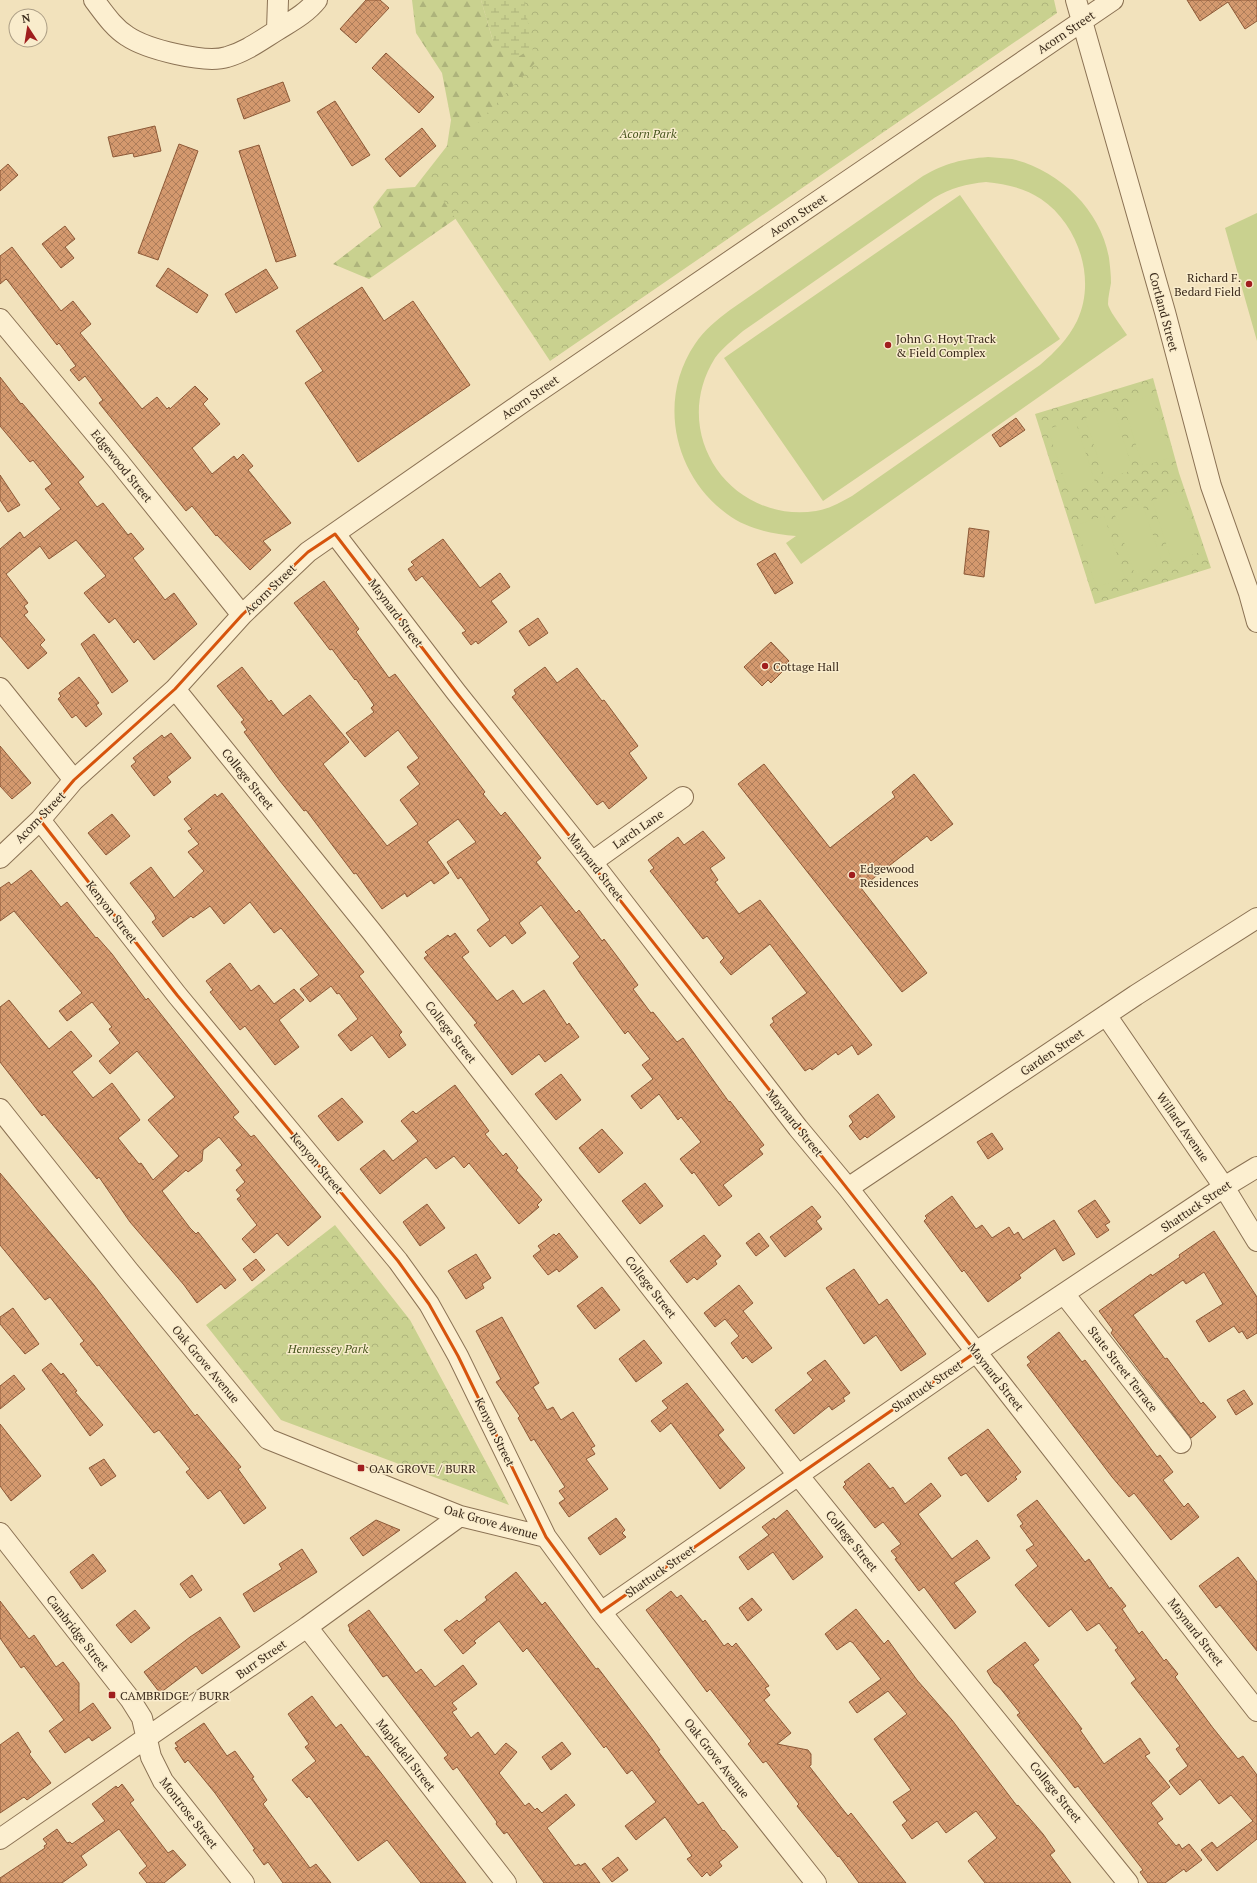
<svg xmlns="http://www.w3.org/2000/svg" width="1257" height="1883" viewBox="0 0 1257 1883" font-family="'PT Serif',serif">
  <defs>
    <pattern id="forest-firs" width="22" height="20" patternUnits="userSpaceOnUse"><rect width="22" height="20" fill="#c9d18f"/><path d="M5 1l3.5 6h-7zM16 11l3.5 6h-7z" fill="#adb37b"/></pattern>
    <pattern id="wetland-marsh" width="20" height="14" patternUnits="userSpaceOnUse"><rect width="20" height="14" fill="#c9d18f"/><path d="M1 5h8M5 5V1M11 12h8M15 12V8" fill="none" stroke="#adb37b"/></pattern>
    <pattern id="park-crowns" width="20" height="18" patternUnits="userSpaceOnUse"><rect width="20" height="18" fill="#c9d18f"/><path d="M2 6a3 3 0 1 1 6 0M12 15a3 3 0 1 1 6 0" fill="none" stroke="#adb37b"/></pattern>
    <pattern id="building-cross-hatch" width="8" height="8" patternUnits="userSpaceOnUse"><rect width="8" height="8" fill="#d4996e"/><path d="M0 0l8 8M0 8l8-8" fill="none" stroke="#ad7d5a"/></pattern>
  </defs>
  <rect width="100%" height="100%" fill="#f2e2bc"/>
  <path fill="url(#forest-firs)" d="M412 0H481L493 41 552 35 497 190 369 279 333 264 381 227 373 207 387 189 415 187 447 146 451 120 442 73 416 33Z"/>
  <path fill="url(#wetland-marsh)" d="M481 0H599L552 35 515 59 493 41Z"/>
  <path fill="url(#park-crowns)" d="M524 0H1054L1057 13 550 361 427 176 535 63Z
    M1153 378 1179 473 1211 568 1095 604 1035 414Z
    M335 1225 410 1320 509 1505 281 1420 206 1325Z"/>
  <path fill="#c9d18f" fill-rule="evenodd" d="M988 157C996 158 1005 158 1012 159 1059 170 1101 210 1109 258 1110 266 1111 275 1111 283 1110 289 1108 297 1108 304 1109 311 1123 328 1127 335L801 564 786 543 796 536C772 534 747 529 727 514 674 475 657 400 695 344 704 330 717 320 730 310L923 176C946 163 962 159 988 157ZM986 182C1006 184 1025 188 1041 199 1078 224 1097 279 1077 321 1068 339 1055 352 1040 365L852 496C841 502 829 509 816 511 730 524 668 433 715 358 722 348 734 339 743 331L934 198C951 188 966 184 986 182Z
    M960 195 1060 339 823 501 724 358Z
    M1257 213V341L1225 228Z
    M1151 395 1172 457 1143 466 1123 405Z
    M1113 408 1133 470 1105 479 1085 418Z
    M1075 420 1095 482 1068 491 1048 429Z
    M1180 491 1200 552 1172 562 1152 500Z
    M1142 503 1163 565 1135 575 1114 512Z
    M1104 516 1125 578 1096 587 1076 525Z"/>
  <path fill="url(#building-cross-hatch)" stroke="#8d5937" d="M366 0H380L389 8 356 43 340 29Z
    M1187 0H1257V21L1245 29 1228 2 1200 21Z
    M386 53 434 97 419 113 372 68Z
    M283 82 290 101 244 119 237 99Z
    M335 101 370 155 352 166 317 112Z
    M155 126 161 151 134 157 133 153 113 157 108 137Z
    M422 128 436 146 400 177 385 159Z
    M179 144 198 151 158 260 138 253Z
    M259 145 296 256 276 262 239 151Z
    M8 164 18 175 0 191V171Z
    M65 226 75 239 65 247 74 258 61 268 42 244Z
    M12 247 61 311 73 301 91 324 80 333 142 409 157 397 167 409 169 407 170 409 195 386 208 399 203 404 220 424 192 448 212 474 234 456 237 460 243 454 253 466 248 470 291 523 263 541 271 550 250 570 217 535 216 536 192 506 186 511 99 403 103 400 85 376 79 381 70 370 76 366 59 343 57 345 8 281 6 279 0 284V256Z
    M168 268 208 295 197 313 156 286Z
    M266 269 278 288 236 313 225 294Z
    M362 287 384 321 413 301 470 385 358 462 305 383 323 371 296 331Z
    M0 377 21 404 22 403 84 477 78 482 97 507 103 503 128 535 131 533 144 549 133 558 165 600 174 593 197 624 154 660 138 639 134 643 115 618 109 623 84 593 106 576 76 540 49 559 40 546 6 574 28 603 24 606 28 612 24 615 45 640 40 645 47 653 28 669 0 636V549L20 532 24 538 61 509 45 489 52 484 33 460 30 462 0 426Z
    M1016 418 1025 430 1000 447 992 435Z
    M0 475 20 505 8 512 0 500Z
    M969 528 989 531 984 577 964 574Z
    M443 539 480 588 500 573 510 587 491 601 507 622 478 644 476 641 471 645 462 633 466 631 422 576 416 581 408 569 414 565 411 562Z
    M775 553 793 583 775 594 757 564Z
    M324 581 359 629 356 632 389 678 395 674 485 792 483 794 501 816 505 812 541 858 536 862 576 913 579 910 602 941 604 939 619 959 638 985 633 989 651 1013 653 1012 677 1042 683 1038 729 1102 730 1101 764 1145 759 1149 763 1154 723 1185 732 1196 719 1206 694 1172 692 1174 680 1159 701 1142 681 1117 678 1120 659 1094 641 1109 631 1096 653 1079 642 1065 650 1059 628 1031 625 1034 581 975 573 963 580 957 541 905 519 923 526 933 512 944 505 935 490 947 477 930 490 920 461 877 458 879 447 862 476 842 458 819 427 842 449 873 434 884 431 880 407 897 405 893 382 909 356 873 354 874 306 810 304 811 280 781 244 732 247 730 241 722 244 720 217 686 242 667 269 702 271 700 283 716 310 695 349 742 323 764 387 846 418 824 400 800 420 784 407 767 419 758 398 730 365 757 346 733 374 712 371 708 374 705 356 679 355 680 332 649 330 650 294 603Z
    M538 618 548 633 529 646 519 631Z
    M94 634 128 681 112 693 81 644Z
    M771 642 789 661 784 666 786 668 771 683 768 680 762 686 744 667Z
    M545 667 557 683 577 668 602 701 604 700 638 746 629 753 647 778 609 809 603 801 597 805 512 697 516 694 514 690Z
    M79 677 99 703 96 705 102 714 86 727 76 715 72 718 58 699 61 696 59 693Z
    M171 733 191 758 167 777 171 782 154 796 131 766 136 762 133 758 162 735 164 738Z
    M0 746 31 783 12 799 0 786Z
    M764 764 830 848 895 797 892 792 914 774 953 824 931 841 927 836 861 888 927 973 902 992 738 784Z
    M222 793 364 972 359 976 402 1032 399 1035 406 1045 389 1058 372 1035 351 1051 338 1035 358 1019 339 993 337 994 331 986 310 1002 300 989 319 975 281 928 274 933 250 902 224 924 210 906 193 918 191 916 163 937 152 922 156 919 154 914 130 883 151 867 174 898 204 871 188 852 199 844 188 831 192 829 184 819 215 794 217 797Z
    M112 814 130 836 106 855 88 833Z
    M703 831 725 858 710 868 718 880 715 882 739 914 760 900 872 1045 858 1055 852 1045 838 1055 836 1052 812 1070 810 1068 805 1071 770 1025 774 1022 772 1018 807 993 770 944 731 975 720 962 724 958 707 936 703 939 650 871 654 868 648 860 678 837 684 845Z
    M31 870 61 907 67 902 96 938 97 937 112 954 146 1000 148 998 239 1112 233 1117 251 1137 254 1135 321 1217 288 1246 277 1233 254 1253 242 1239 257 1225 237 1199 241 1196 236 1190 245 1182 236 1170 242 1165 219 1137 203 1150 202 1161 188 1172 186 1170 162 1191 190 1228 196 1234 198 1232 236 1280 225 1289 221 1284 197 1303 184 1285 130 1222 99 1177 97 1179 44 1114 42 1116 0 1062V1007L9 1000 49 1049 71 1031 92 1056 72 1072 93 1098 112 1083 140 1120 118 1138 139 1164 141 1163 153 1180 179 1156 148 1120 175 1097 137 1051 110 1074 99 1061 120 1043 109 1029 112 1027 92 1002 67 1021 59 1011 82 993 14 911 0 921V888L9 882 11 885Z
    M455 933 469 952 462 957 497 1001 513 990 523 1004 544 990 567 1025 569 1023 579 1037 545 1062 539 1054 512 1075 474 1025 477 1023 424 958 428 955 425 952 448 935 450 937Z
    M230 963 251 991 259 985 274 1004 294 989 304 1000 279 1020 299 1047 275 1065 245 1026 240 1030 210 992 213 990 206 981Z
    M561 1074 581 1100 556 1120 535 1094Z
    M455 1085 489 1131 485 1134 503 1156 506 1153 518 1168 516 1170 542 1200 537 1205 539 1207 519 1224 469 1163 464 1168 454 1156 436 1169 426 1157 380 1194 360 1169 384 1150 393 1161 418 1141 401 1121 413 1111 416 1114Z
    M878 1094 895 1117 867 1138 865 1136 860 1140 849 1126 853 1122 849 1116Z
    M342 1098 363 1122 338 1141 318 1116Z
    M602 1129 623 1153 599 1173 579 1148Z
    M992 1133 1003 1149 988 1159 977 1142Z
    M0 1173 94 1285 195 1416 197 1414 241 1467 238 1469 266 1508 244 1524 220 1490 208 1499 186 1472 190 1469 159 1430 154 1433 99 1365 97 1366 80 1344 84 1341 50 1297 45 1300 0 1245Z
    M645 1183 663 1206 640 1224 622 1201Z
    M952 1196 976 1229 982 1225 992 1238 1009 1227 1014 1235 1018 1232 1023 1240 1054 1220 1075 1254 1063 1261 1055 1248 1019 1275 1021 1278 988 1302 964 1270 962 1272 924 1221 927 1218 925 1216Z
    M1095 1200 1110 1222 1105 1225 1109 1230 1097 1238 1078 1211Z
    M427 1204 445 1228 420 1246 403 1222Z
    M812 1206 821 1217 816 1221 822 1229 785 1257 770 1237Z
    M1214 1231 1257 1297V1333L1247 1339 1242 1331 1239 1333 1234 1326 1209 1342 1196 1321 1223 1304 1204 1272 1186 1284 1183 1280 1133 1315 1165 1359 1167 1358 1201 1404 1203 1402 1216 1417 1191 1438 1111 1333 1113 1330 1099 1311 1151 1274 1152 1276 1180 1257 1179 1255Z
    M559 1233 578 1257 559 1272 557 1269 548 1275 533 1256 541 1250 538 1246 554 1234 556 1236Z
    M759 1233 769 1246 756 1256 746 1243Z
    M704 1235 721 1256 715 1261 717 1264 697 1280 694 1277 687 1283 670 1261Z
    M476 1254 491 1278 482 1284 484 1288 466 1299 448 1271Z
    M256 1259 265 1270 252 1281 243 1269Z
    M854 1269 879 1305 887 1299 926 1354 901 1371 876 1335 864 1344 826 1288Z
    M739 1285 753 1303 743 1311 772 1348 752 1363 746 1356 743 1359 731 1343 739 1336 725 1319 715 1327 704 1313Z
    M602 1287 620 1310 595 1329 577 1306Z
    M13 1308 39 1344 25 1354 0 1324V1317Z
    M502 1317 539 1383 533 1387 547 1410 553 1407 561 1420 573 1412 595 1446 591 1448 595 1454 586 1459 608 1489 569 1517 559 1503 565 1499 559 1491 565 1487 534 1439 531 1441 518 1418 520 1416 496 1382 501 1379 476 1331Z
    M1059 1332 1082 1362 1085 1360 1157 1457 1160 1455 1173 1472 1163 1480 1184 1507 1188 1503 1199 1517 1171 1540 1134 1493 1129 1497 1112 1477 1027 1365 1031 1362 1027 1357Z
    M644 1340 662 1363 636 1382 619 1359Z
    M825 1360 850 1393 843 1398 845 1401 832 1410 829 1406 794 1434 775 1410 813 1380 807 1373Z
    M51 1363 61 1375 63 1373 77 1391 75 1392 103 1425 90 1436 42 1370Z
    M14 1375 25 1389 0 1409V1386Z
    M687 1383 724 1430 718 1435 745 1468 720 1489 671 1423 660 1432 651 1421 668 1408 662 1401Z
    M1244 1390 1253 1404 1236 1415 1227 1400Z
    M0 1424 41 1476 11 1501 0 1486Z
    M988 1429 1021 1472 1015 1477 1017 1479 988 1502 966 1473 961 1476 948 1458Z
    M104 1459 116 1476 101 1486 89 1468Z
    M869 1463 890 1489 893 1487 905 1504 931 1483 941 1496 918 1514 952 1559 977 1540 990 1558 954 1583 976 1612 955 1629 924 1587 919 1591 895 1559 897 1558 891 1551 901 1544 883 1522 875 1528 843 1487 846 1484 844 1482Z
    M1037 1500 1085 1562 1089 1559 1110 1589 1111 1587 1126 1606 1122 1609 1139 1634 1142 1631 1164 1661 1166 1659 1178 1674 1175 1677 1213 1728 1238 1759 1243 1756 1257 1775V1839L1217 1871 1201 1850 1212 1842 1217 1848 1253 1821 1231 1795 1219 1804 1200 1779 1180 1795 1169 1781 1188 1766 1176 1749 1180 1746 1131 1683 1136 1679 1115 1650 1118 1648 1099 1623 1087 1631 1071 1609 1049 1627 1015 1585 1038 1566 1026 1550 1034 1545 1020 1526 1023 1524 1017 1515Z
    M787 1510 823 1557 793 1580 773 1552 748 1570 739 1557 769 1535 762 1527 774 1518 775 1520Z
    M616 1518 625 1530 622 1533 626 1537 600 1555 588 1538Z
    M376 1520 400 1530 363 1556 350 1538Z
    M302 1549 317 1572 254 1612 243 1594 282 1569 279 1564Z
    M93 1554 106 1571 82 1589 70 1572Z
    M1238 1557 1257 1582V1651L1220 1605 1216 1608 1199 1586Z
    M516 1572 542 1605 545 1602 596 1669 598 1668 650 1736 660 1750 658 1751 698 1805 703 1802 723 1831 724 1830 738 1847 719 1862 722 1866 710 1876 707 1872 702 1877 687 1859 692 1856 665 1817 636 1840 625 1826 656 1802 632 1770 627 1774 606 1746 604 1748 527 1648 523 1652 499 1621 474 1641 476 1643 463 1654 444 1630 457 1620 459 1622 487 1600 485 1597Z
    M192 1575 202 1590 190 1598 180 1584Z
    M671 1591 677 1598 681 1595 703 1622 705 1620 724 1646 728 1643 732 1647 736 1643 769 1686 765 1688 770 1695 764 1700 791 1733 777 1744 808 1750 811 1754V1765L809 1766 848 1816 851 1813 906 1883H859L839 1856 838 1857 797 1806 799 1804 766 1761 763 1763 748 1744 751 1741 710 1689 707 1692 646 1610Z
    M752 1598 762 1610 748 1621 739 1608Z
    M0 1601 29 1639 34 1635 56 1667 63 1662 79 1683V1713L93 1703 111 1728 92 1741 89 1737 65 1753 49 1731 64 1720 24 1666 21 1668 0 1638Z
    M856 1609 884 1644 888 1640 917 1680 952 1720 1017 1806 1018 1805 1043 1834 1055 1851 1050 1855 1071 1883H985L968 1861 997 1838 976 1811 946 1833 937 1821 912 1839 902 1825 907 1821 893 1802 911 1790 874 1739 907 1714 888 1691 857 1713 849 1702 881 1679 853 1643 850 1641 837 1650 825 1634Z
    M135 1610 150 1628 131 1643 116 1625Z
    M369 1610 416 1673 421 1669 435 1687 463 1665 477 1684 452 1703 457 1709 452 1712 471 1738 478 1732 495 1755 506 1743 517 1752 499 1773 525 1806 529 1803 535 1810 537 1808 542 1813 566 1794 575 1805 547 1828 575 1866 579 1864 580 1866 585 1863 600 1883H544L507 1832 504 1834 496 1824 497 1822 457 1767 453 1770 444 1758 448 1755 387 1675 383 1677 349 1630 350 1629 348 1625Z
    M220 1617 240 1647 202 1674 196 1666 160 1693 144 1672 190 1637Z
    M1025 1642 1039 1660 1033 1665 1082 1729 1080 1730 1104 1764 1140 1738 1150 1753 1145 1756 1170 1787 1151 1803 1163 1819 1157 1823 1176 1846 1179 1844 1182 1849 1189 1844 1202 1860 1186 1872 1184 1869 1165 1883H1148L1140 1872 1143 1870 1078 1786 1075 1788 1017 1715 1020 1713 1000 1688 994 1683 987 1671Z
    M312 1696 336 1728 341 1724 366 1757 368 1756 466 1883H421L387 1840 358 1861 309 1796 307 1798 292 1780 316 1761 305 1747 309 1744 288 1714Z
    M204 1723 227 1756 235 1751 254 1777 252 1778 267 1800 263 1804 310 1868 316 1864 331 1883H283L268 1862 264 1865 253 1850 255 1849 215 1793 188 1760 185 1763 175 1748 178 1747 175 1743Z
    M18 1732 31 1752 29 1754 51 1783 27 1800 24 1797 0 1813V1745Z
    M562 1742 571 1754 551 1770 542 1757Z
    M122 1784 134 1800 130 1803 168 1853 173 1850 186 1865 164 1883H147L139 1873 147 1866 119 1829 81 1856 87 1865 62 1883H0V1878L45 1848 44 1846 47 1844 43 1839 57 1829 67 1843 70 1842 72 1844 105 1821 92 1804 116 1786 118 1788Z
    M618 1857 628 1870 612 1882 602 1869Z"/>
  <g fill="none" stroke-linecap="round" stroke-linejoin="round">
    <defs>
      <path id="minor" d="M94 0C104 13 113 27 127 36 146 49 205 64 227 57 245 52 260 41 276 31 290 22 306 14 317 0
        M1076 0 1165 312 1211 486 1249 593 1257 622
        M277 30 278 0
        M0 319 119 462 242 615
        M335 534 456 692 592 862 798 1128 848 1188 1257 1711
        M0 688 74 780
        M175 689 371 931 798 1475 1128 1883
        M40 820 177 995 398 1261 429 1304 458 1356 546 1537
        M0 858 40 820 74 780 175 689 242 615 308 552 529 398 1113 0
        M592 862 683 797
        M1106 1015 1224 1187 1257 1241
        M0 1109 128 1270 268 1439 460 1516 546 1537 601 1612 816 1883
        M848 1188 1136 995 1257 918
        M1065 1295 1181 1443
        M0 1533 130 1699 142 1718 151 1757 163 1781 244 1883
        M601 1612 976 1352 1224 1187 1257 1167
        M307 1627 506 1883
        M0 1839 307 1627 460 1516"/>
    </defs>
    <use href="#minor" stroke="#8b7254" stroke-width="22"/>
    <use href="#minor" stroke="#fcefd0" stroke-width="20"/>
  </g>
  <path fill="none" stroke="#d6540d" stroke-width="3" stroke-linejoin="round" d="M335 534 456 692 976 1352 601 1612 546 1537 458 1356 429 1304 398 1261 177 995 40 820 74 780 175 689 242 615 308 552Z"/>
  <g fill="#a01e1e" stroke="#f9eccc" stroke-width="1.5">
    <circle cx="1249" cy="284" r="4"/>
    <circle cx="888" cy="345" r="4"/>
    <circle cx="765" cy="666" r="4"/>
    <circle cx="852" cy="875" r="4"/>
    <rect x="357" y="1464" width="8" height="8" rx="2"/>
    <rect x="108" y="1691" width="8" height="8" rx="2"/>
  </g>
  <g text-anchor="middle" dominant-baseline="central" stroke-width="3" stroke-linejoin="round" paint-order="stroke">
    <g font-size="12" fill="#39291a" stroke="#f9eccc">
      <text transform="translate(1066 32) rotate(-34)">Acorn Street</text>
      <text transform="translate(798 215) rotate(-34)">Acorn Street</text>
      <text transform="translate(1164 312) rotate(75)">Cortland Street</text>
      <text transform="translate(530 397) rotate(-35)">Acorn Street</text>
      <text transform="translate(122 466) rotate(51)">Edgewood Street</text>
      <text transform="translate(270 589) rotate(-44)">Acorn Street</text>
      <text transform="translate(396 613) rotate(53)">Maynard Street</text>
      <text transform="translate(248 779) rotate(51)">College Street</text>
      <text transform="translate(40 817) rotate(-46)">Acorn Street</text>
      <text transform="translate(638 829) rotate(-35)">Larch Lane</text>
      <text transform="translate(596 867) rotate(52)">Maynard Street</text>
      <text transform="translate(112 912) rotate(52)">Kenyon Street</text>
      <text transform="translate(451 1032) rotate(52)">College Street</text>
      <text transform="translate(1052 1052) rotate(-34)">Garden Street</text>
      <text transform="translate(795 1123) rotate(51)">Maynard Street</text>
      <text transform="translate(1183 1127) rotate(55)">Willard Avenue</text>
      <text transform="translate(317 1163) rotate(50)">Kenyon Street</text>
      <text transform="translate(1196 1206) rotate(-34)">Shattuck Street</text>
      <text transform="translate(651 1287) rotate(52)">College Street</text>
      <text transform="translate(206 1364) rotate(50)">Oak Grove Avenue</text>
      <text transform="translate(1123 1369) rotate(52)">State Street Terrace</text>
      <text transform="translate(996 1377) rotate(52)">Maynard Street</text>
      <text transform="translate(927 1386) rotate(-34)">Shattuck Street</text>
      <text transform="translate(495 1432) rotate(64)">Kenyon Street</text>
      <text transform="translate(491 1522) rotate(16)">Oak Grove Avenue</text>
      <text transform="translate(852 1541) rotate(51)">College Street</text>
      <text transform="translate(660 1571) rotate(-35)">Shattuck Street</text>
      <text transform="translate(1196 1632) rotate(52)">Maynard Street</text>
      <text transform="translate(78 1633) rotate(52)">Cambridge Street</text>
      <text transform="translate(261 1659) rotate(-35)">Burr Street</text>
      <text transform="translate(406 1755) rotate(52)">Mapledell Street</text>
      <text transform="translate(717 1758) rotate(52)">Oak Grove Avenue</text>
      <text transform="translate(1056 1792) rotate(51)">College Street</text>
      <text transform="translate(189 1813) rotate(52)">Montrose Street</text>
    </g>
    <g font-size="12" font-style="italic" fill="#49571f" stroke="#f9eccc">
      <text x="648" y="133">Acorn Park</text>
      <text x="328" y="1348">Hennessey Park</text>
    </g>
    <g font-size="12" fill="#39291a" stroke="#f9eccc" text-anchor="start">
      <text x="1241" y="277" text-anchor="end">Richard F.<tspan x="1241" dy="14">Bedard Field</tspan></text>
      <text x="896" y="338">John G. Hoyt Track<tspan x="896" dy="14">&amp; Field Complex</tspan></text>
      <text x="773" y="666">Cottage Hall</text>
      <text x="860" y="868">Edgewood<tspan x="860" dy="14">Residences</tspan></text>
      <text x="369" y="1468">OAK GROVE / BURR</text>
      <text x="120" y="1695">CAMBRIDGE / BURR</text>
    </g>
  </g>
  <g transform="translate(28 28) rotate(348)"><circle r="19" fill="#f9eccc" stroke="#ac9e85"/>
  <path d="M0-3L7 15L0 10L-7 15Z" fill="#a01e1e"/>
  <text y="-6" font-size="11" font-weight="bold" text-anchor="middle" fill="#39291a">N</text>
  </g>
</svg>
